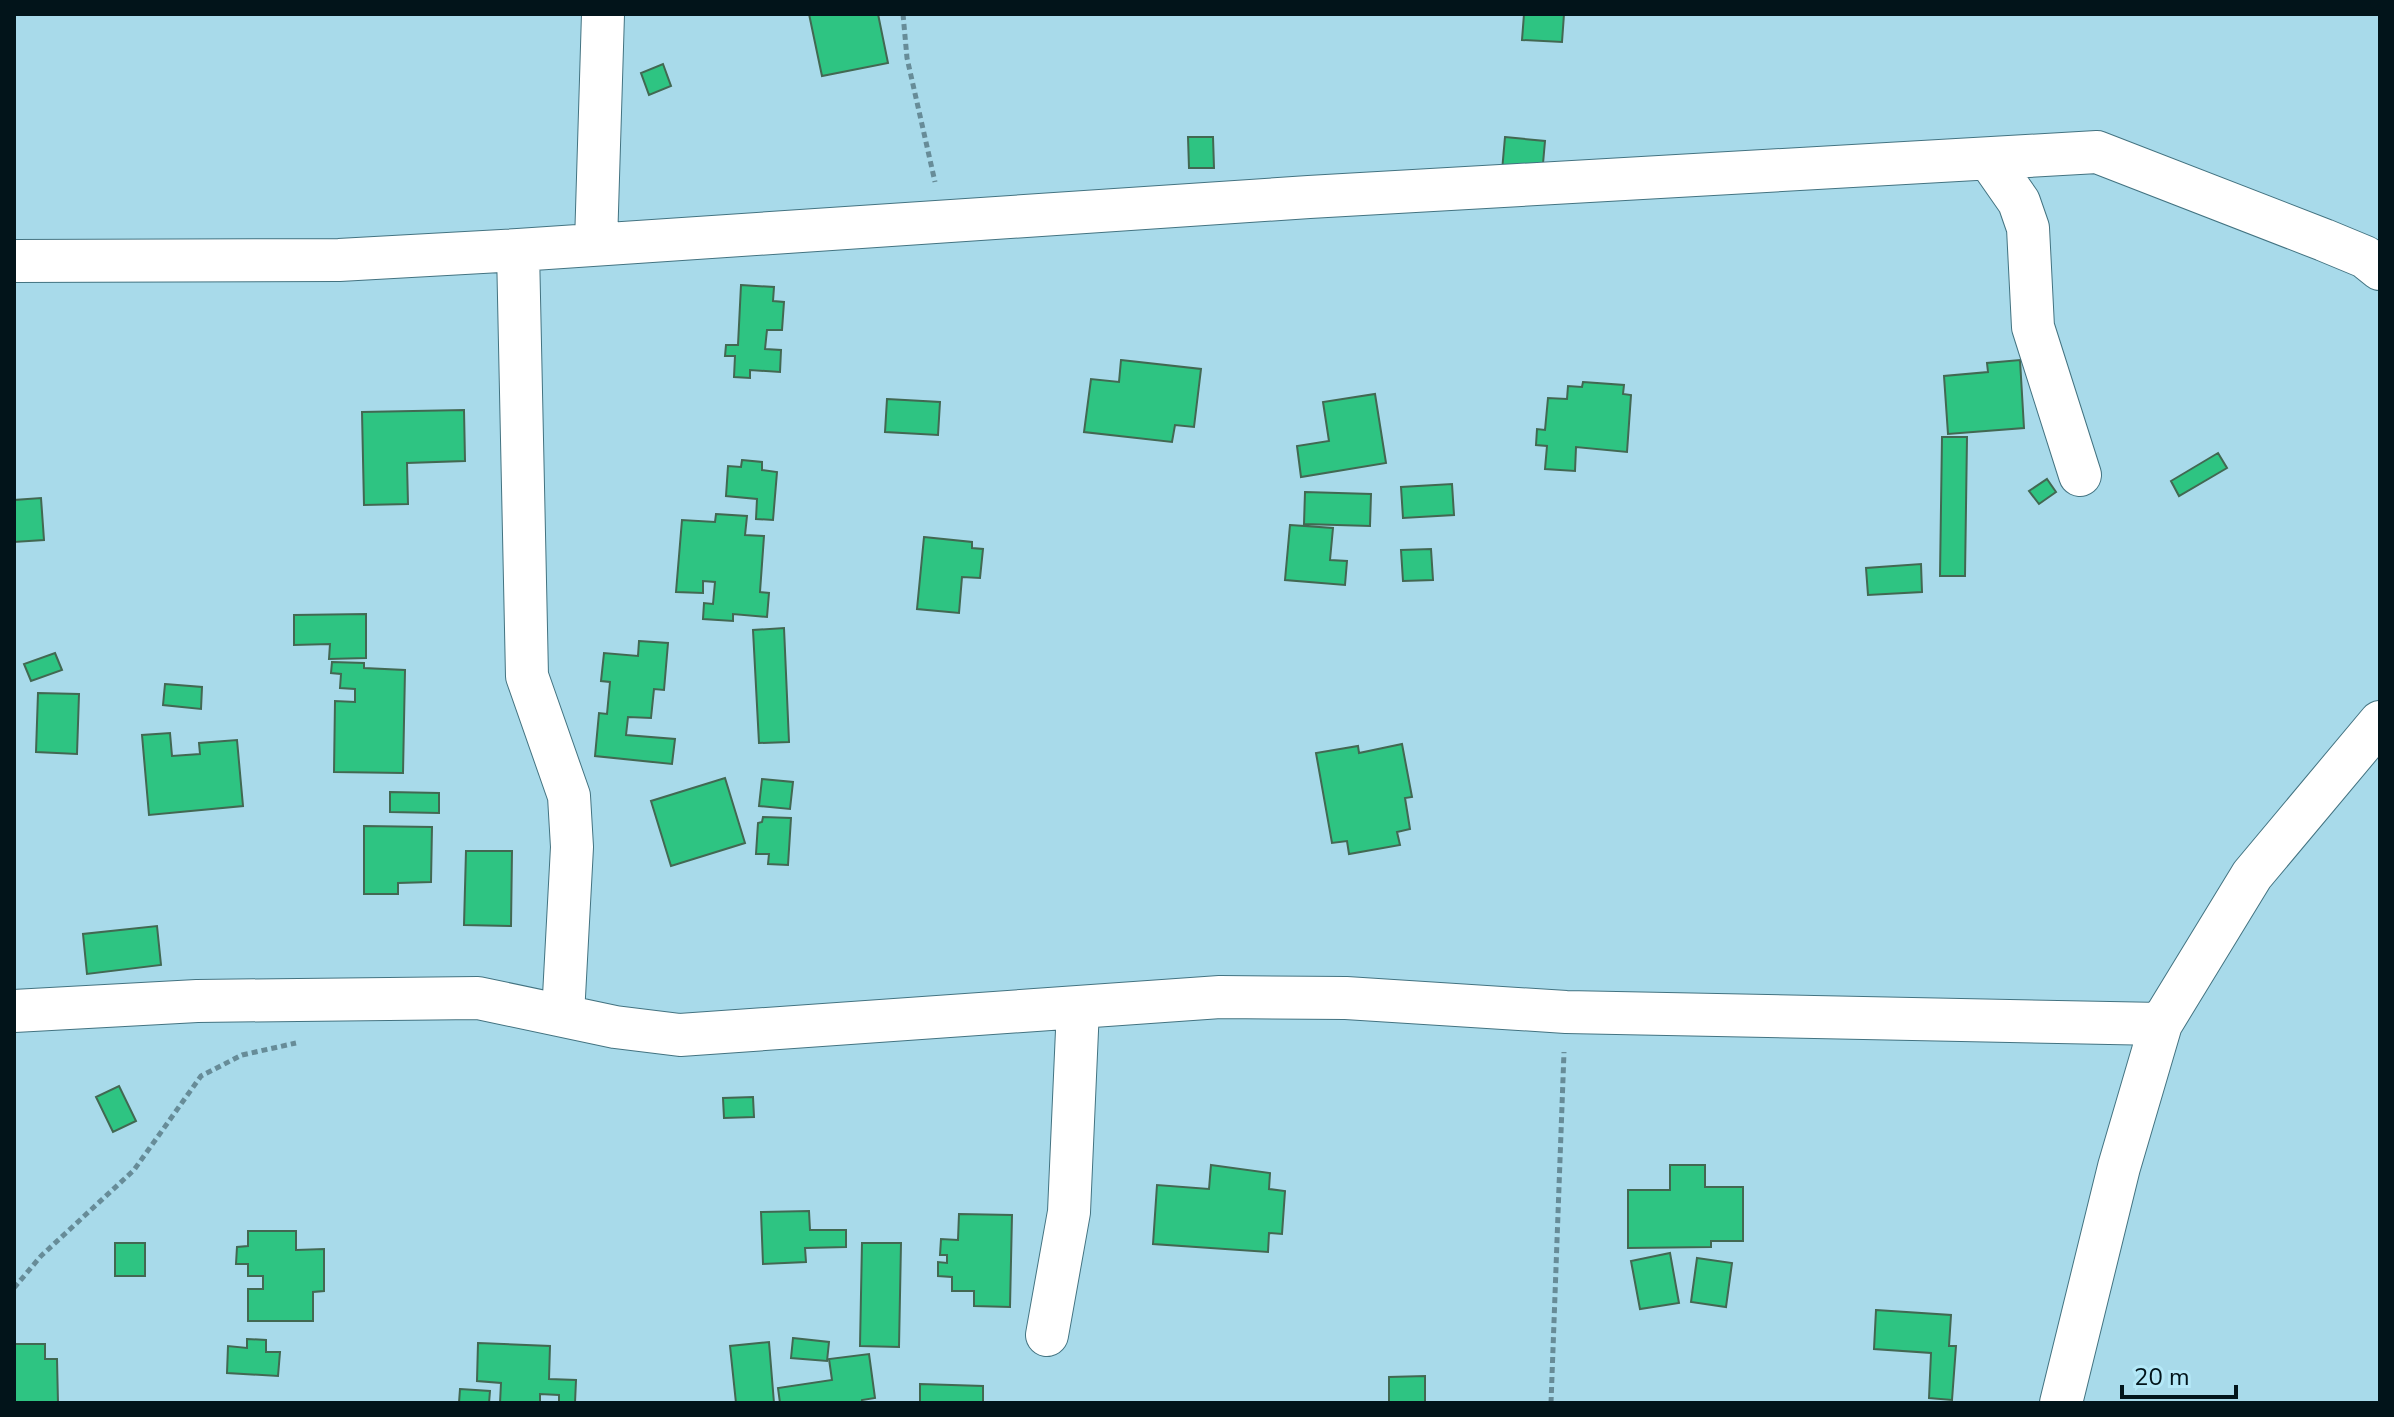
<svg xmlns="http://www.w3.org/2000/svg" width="2394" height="1417" viewBox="0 0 2394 1417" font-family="'Nunito Sans',sans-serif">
  <rect width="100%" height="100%" fill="#a8daea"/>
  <path fill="#2ec482" stroke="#426852" stroke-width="2" d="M809 14H878L888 63 822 76Z
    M1524 14H1564L1562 42 1522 40Z
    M663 64 671 86 649 95 641 73Z
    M1188 137H1213L1214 168H1189Z
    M1505 137 1545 141 1542 175 1502 171Z
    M741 285 774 287 773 301 784 302 782 330H767L765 349 781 350 780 372 750 370V378L734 377 735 356H725L726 345H738Z
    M1121 360 1201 369 1194 427 1175 425 1172 442 1084 432 1091 379 1119 382Z
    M2020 360 2024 428 1948 434 1944 376 1988 372 1987 363Z
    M1583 382 1624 385 1623 394 1631 395 1627 452 1576 447 1575 471 1545 469 1547 446 1536 445 1537 429 1545 430 1548 398 1567 399 1568 386 1582 387Z
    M1375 394 1386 463 1301 477 1297 446 1329 441 1323 402Z
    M887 399 940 402 938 435 885 432Z
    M464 410 465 461 407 463 408 504 364 505 362 412Z
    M1942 437H1967L1965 576H1940Z
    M2218 453 2227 468 2179 496 2171 481Z
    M742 460 762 462V470L777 472 773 520 756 519 757 499 726 496 728 466 741 467Z
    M2047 479 2056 492 2039 504 2029 491Z
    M1452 484 1454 515 1403 518 1401 487Z
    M1305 492 1371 494 1370 526 1304 524Z
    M41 498 44 540 14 542V500Z
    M716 514 747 516 745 535 764 536 760 592 769 593 767 617 733 614V621L703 619 704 603 713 604 715 582 703 581V593L676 592 682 520 715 522Z
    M1290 525 1333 528 1330 560 1347 561 1345 585 1285 580Z
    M924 537 972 542V548L983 549 980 578 962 577 959 613 917 609Z
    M1431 549 1433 580 1403 581 1401 550Z
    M1921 564 1922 592 1868 595 1866 568Z
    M366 614V658L329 659 330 644 294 645V615Z
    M784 628 789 742 759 743 753 630Z
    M639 641 668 643 664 690 654 689 651 718 628 717 626 735 675 739 672 764 595 756 599 713 607 714 610 682 601 681 604 653 638 656Z
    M55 653 62 670 31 681 24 664Z
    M332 662 364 663V668L405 670 403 773 334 772 335 701 355 702V689L340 688 341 674 331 673Z
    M165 684 202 687 201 709 163 705Z
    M38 693 79 694 77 754 36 752Z
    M170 733 172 756 200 754 199 743 237 740 243 806 149 815 142 735Z
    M1402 744 1412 797 1405 798 1410 829 1397 832 1400 845 1349 854 1347 841 1332 843 1316 753 1358 746 1359 753Z
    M725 778 745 843 671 866 651 801Z
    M762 779 793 782 790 809 759 806Z
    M390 792 439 793V813L390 812Z
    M763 817 791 818 788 865 768 864 769 854H756L758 823 762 822Z
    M364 826 432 827 431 882 398 883V894H364Z
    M466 851H512L511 926 464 925Z
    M157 926 161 965 87 974 83 934Z
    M119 1086 136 1121 113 1132 96 1097Z
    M753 1097 754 1117 724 1118 723 1098Z
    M1211 1165 1270 1173 1269 1189 1285 1191 1282 1234 1269 1233 1268 1252 1153 1244 1157 1185 1209 1189Z
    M1670 1165H1705V1187H1743V1241H1711V1247L1628 1248V1190H1670Z
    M809 1211 810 1230H846V1247L805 1248 806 1262 763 1264 761 1212Z
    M959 1214 1012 1215 1010 1307 974 1306V1291H952V1277L938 1276V1262L947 1263V1255H940L941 1239 958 1240Z
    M248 1231H296V1250L324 1249V1291L313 1292V1321H248V1289H263V1276H248V1264H236L237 1247 248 1246Z
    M115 1243H145V1276H115Z
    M862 1243H901L899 1347 860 1346Z
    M1670 1253 1679 1303 1640 1309 1631 1261Z
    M1697 1258 1732 1263 1726 1307 1691 1302Z
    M1876 1310 1951 1315 1949 1346H1956L1952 1400 1929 1398 1931 1353 1874 1349Z
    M793 1338 829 1342 827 1361 791 1358Z
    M247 1339 266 1340V1352H280L278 1376 227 1373 228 1346 247 1348Z
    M769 1342 774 1403H736L730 1346Z
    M478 1343 550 1346 549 1379 576 1380 575 1403H559V1395L540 1394V1403H500L501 1383 477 1381Z
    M14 1344H45V1359H57L58 1403H14Z
    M869 1354 875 1398 862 1400V1403H780L778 1388 832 1380 829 1359Z
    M1425 1376V1403H1389V1377Z
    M920 1384 983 1386V1403H920Z
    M460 1389 490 1391 489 1403H459Z"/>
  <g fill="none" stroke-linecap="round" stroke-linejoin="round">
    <defs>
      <path id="minor" d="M1989 159 2019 202 2028 228 2033 327 2080 475
        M596 243 603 14
        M518 250 527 676 569 796 572 847 563 1015
        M14 261 339 260 518 250 1309 197 2097 152 2324 240 2365 257 2380 269
        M14 1011 197 1001 478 998 615 1027 680 1035 1220 997 1346 998 1566 1012 2161 1024
        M1047 1335 1069 1212 1078 1008
        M2061 1403 2119 1167 2161 1024 2252 875 2380 722"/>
    </defs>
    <use href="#minor" stroke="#437381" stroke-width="44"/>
    <path stroke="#678c98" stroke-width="5" stroke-dasharray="6 4" stroke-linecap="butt" d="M903 14 907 58 935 182
      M14 1288 41 1256 134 1170 201 1076 242 1055 296 1043
      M1551 1403 1564 1052"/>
    <use href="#minor" stroke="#fff" stroke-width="42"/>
  </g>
  <rect width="2394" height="1417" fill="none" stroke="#02141a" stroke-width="32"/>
  <path d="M2122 1385v12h114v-12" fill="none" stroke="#02141a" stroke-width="4"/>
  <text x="2134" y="1385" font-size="24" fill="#02141a" stroke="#b4e8f7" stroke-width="6" paint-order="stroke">20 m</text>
</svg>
